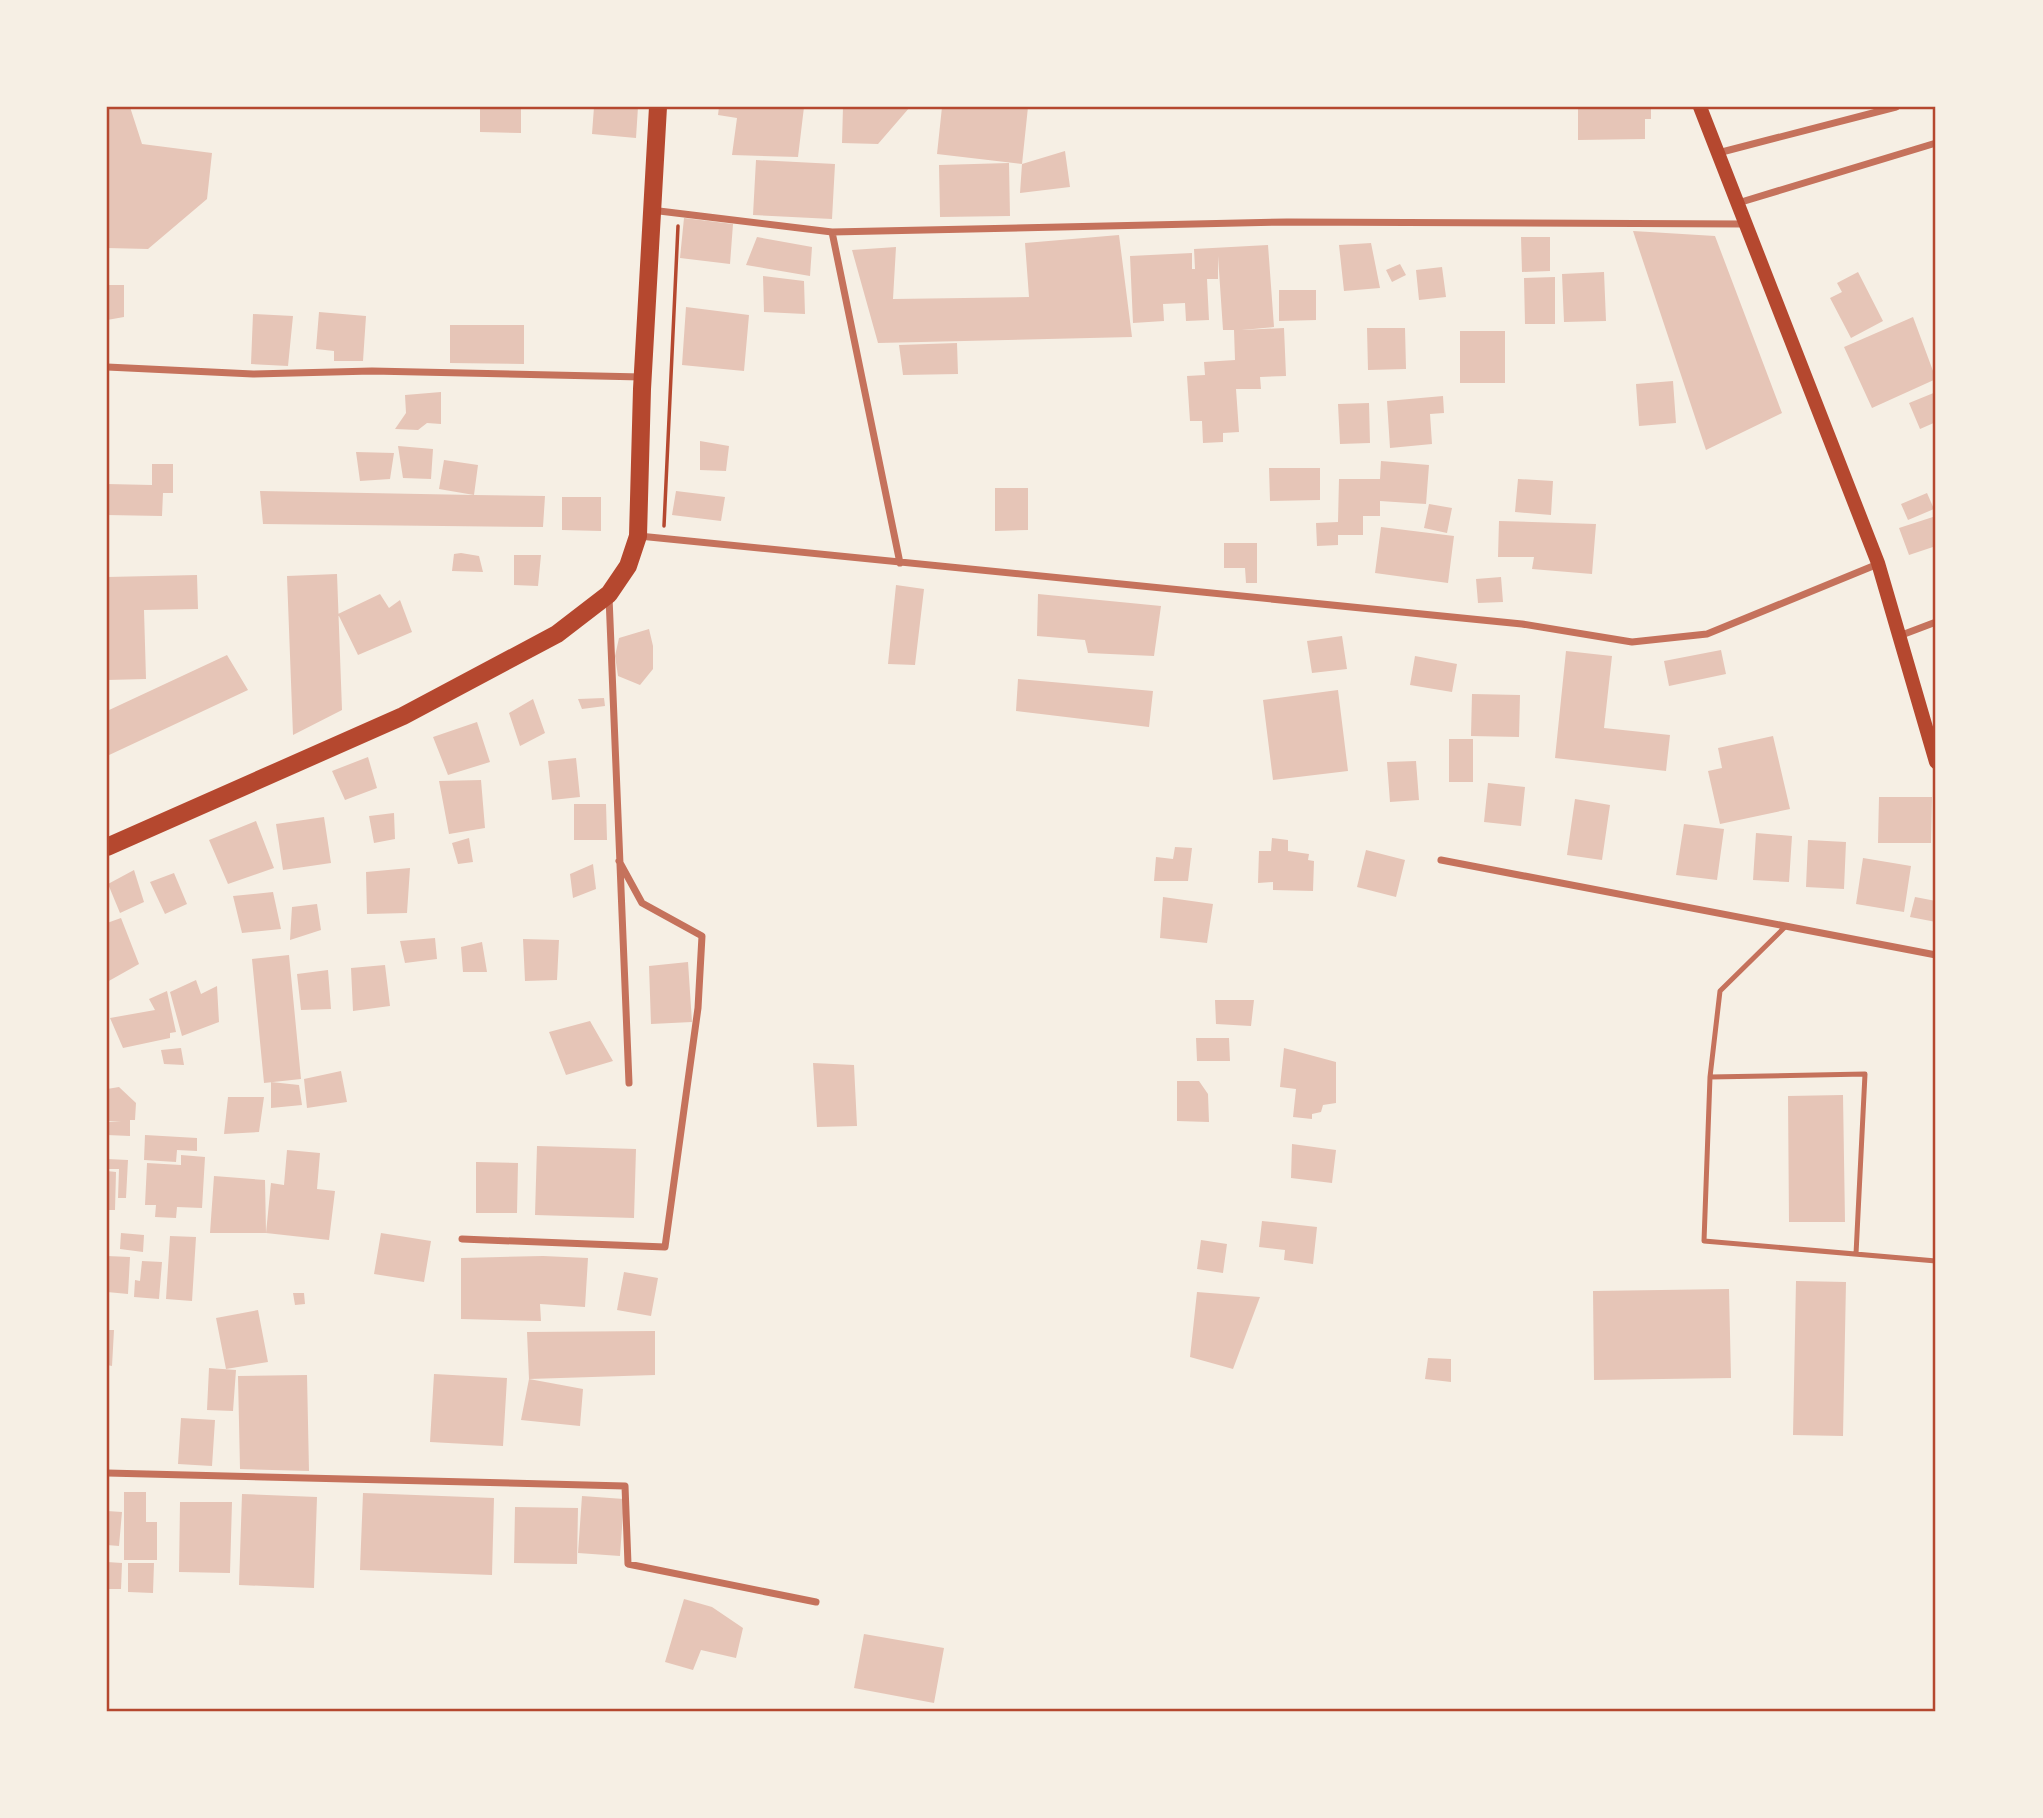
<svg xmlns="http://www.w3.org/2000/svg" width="2043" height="1818" viewBox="0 0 2043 1818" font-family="'Fira Sans Condensed',sans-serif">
  <rect width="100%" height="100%" fill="#f6efe4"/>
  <path fill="#e6c5b7" d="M107 107H130L142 144 212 153 207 199 148 249 107 248Z
    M480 107H521V133L480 132Z
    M594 107H638L636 138 592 134Z
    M719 107H804L798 157 732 155 737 118 718 115Z
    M843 107H910L878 144 842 143Z
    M942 107H1028L1022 164 937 154Z
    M1578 107H1651V119H1645V139L1578 140Z
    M1065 151 1070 187 1020 193 1022 164Z
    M756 160 835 164 832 219 753 215Z
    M1009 163 1010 216 940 217 939 165Z
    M684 218 733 224 730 264 680 258Z
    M1633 231 1715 236 1782 413 1706 450Z
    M1119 235 1132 337 878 343 852 250 896 247 893 299 1029 297 1025 243Z
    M757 237 812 247 810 276 746 265Z
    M1521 237H1550V271L1522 272Z
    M1371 243 1380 288 1344 291 1339 245Z
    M1268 245 1274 327 1242 330 1284 328 1286 376 1260 377 1261 389H1236L1239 432 1223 433V442L1203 443 1202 421H1190L1187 376 1205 375 1204 362 1235 360 1234 330H1223L1218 256V279H1207L1209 320 1186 321 1185 303 1163 304 1164 321 1133 323 1130 256 1192 253V269H1195L1194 249Z
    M1400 264 1406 275 1392 282 1386 270Z
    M1442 267 1446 297 1419 300 1416 270Z
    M1604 272 1606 321 1564 322 1562 274Z
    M1858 272 1883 321 1851 338 1830 298 1842 292 1837 283Z
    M763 276 804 281 805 314 764 312Z
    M1555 277V324H1525L1524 278Z
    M107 285H124V317L107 320Z
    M1279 290H1316V320L1279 321Z
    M686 307 749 315 744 371 682 365Z
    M319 312 366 316 363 361H334V351L316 349Z
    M253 314 293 316 288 366 251 364Z
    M1913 317 1936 379 1872 408 1844 347Z
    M450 325H524V364L450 363Z
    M1367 328H1405L1406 369 1368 370Z
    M1460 331H1505V383H1460Z
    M957 343 958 374 903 375 899 345Z
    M1673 381 1676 423 1639 426 1636 384Z
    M441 392V424L427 423 418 430 395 429 406 413 405 395Z
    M1936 392V422L1920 429 1909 403Z
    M1443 396 1444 413 1430 414 1432 444 1390 448 1387 401Z
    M1369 403 1370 443 1340 444 1338 404Z
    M700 441 729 446 726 471 700 470Z
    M398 446 433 449 431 479 403 478Z
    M356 452 394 453 390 479 360 481Z
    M444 460 478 465 474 495 439 489Z
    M1381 461 1429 465 1426 504 1380 501V516H1363V535H1338V545L1317 546 1316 523 1338 522 1339 479H1380Z
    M152 464H173V493H163L162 516 107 515V484L152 485Z
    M1269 468H1320V500L1270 501Z
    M1518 479 1553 481 1551 515 1515 512Z
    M995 488H1028V530L995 531Z
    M260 491 474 495 545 496 543 527 263 524Z
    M676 491 725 497 721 521 672 515Z
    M1927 493 1934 509 1908 520 1901 504Z
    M562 497H601V531L562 530Z
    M1429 504 1452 508 1447 533 1424 528Z
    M1936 516V546L1909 555 1899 528Z
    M1499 521 1596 524 1592 574 1532 569 1534 557H1498Z
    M1381 527 1454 536 1448 583 1375 573Z
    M1224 543H1257V583H1246L1245 568H1224Z
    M461 553 479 556 483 572 452 571 454 554Z
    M514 555H541L538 586 514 585Z
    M337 574 342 710 293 735 287 576Z
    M197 575 198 609 144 610 146 679 107 680V577Z
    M1501 577 1503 602 1478 603 1476 579Z
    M896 585 924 589 915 665 888 664Z
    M380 594 389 608 400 600 412 632 358 655 338 614Z
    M1038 594 1161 606 1154 656 1088 653 1085 640 1037 636Z
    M649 629 653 646V669L640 685 618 676 615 656 619 638Z
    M1342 636 1347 669 1312 673 1307 641Z
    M1721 650 1726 674 1669 686 1664 661Z
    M1566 651 1612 656 1604 728 1670 735 1666 771 1555 758Z
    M227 655 248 690 107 756V711Z
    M1415 656 1457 664 1452 692 1410 685Z
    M1018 679 1153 691 1149 727 1016 711Z
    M1338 690 1348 771 1273 780 1263 700Z
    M1472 694 1520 695 1519 737 1471 736Z
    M604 698 605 706 582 709 578 699Z
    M533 699 545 733 520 746 509 713Z
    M477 722 490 762 448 775 433 737Z
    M1773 736 1790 809 1720 824 1708 771 1722 768 1718 748Z
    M1449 739H1473V782H1449Z
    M368 757 377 788 345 800 332 771Z
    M576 758 580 797 552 800 548 761Z
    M1416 761 1419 800 1390 802 1387 762Z
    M481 780 485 828 449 834 439 781Z
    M1488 783 1525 787 1521 826 1484 822Z
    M1879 797H1932L1931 843H1878Z
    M1575 799 1610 805 1602 860 1567 855Z
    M574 804H606L607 840H574Z
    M394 813 395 839 374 843 369 816Z
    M324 817 331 863 283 870 276 824Z
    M256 821 274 868 228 884 209 840Z
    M1684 824 1724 829 1717 880 1676 875Z
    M1756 833 1792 836 1789 882 1753 880Z
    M469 838 473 862 458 864 452 843Z
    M1272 838 1288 840V851L1309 854 1308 860 1314 861 1313 891 1273 890V882L1258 883 1259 851H1271Z
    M1808 840 1846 842 1844 889 1806 887Z
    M1175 847 1192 848 1188 881H1154L1156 857 1173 859Z
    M1366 850 1405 860 1396 897 1357 887Z
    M1863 858 1911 866 1904 912 1856 904Z
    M593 864 596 889 573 898 570 874Z
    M410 868 407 913 367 914 366 872Z
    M134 870 144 902 120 913 108 884Z
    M174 873 187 904 165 914 150 882Z
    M273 892 281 929 242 933 233 896Z
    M1163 897 1213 904 1207 943 1160 938Z
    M1915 897 1936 901V922L1910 917Z
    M317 904 321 930 290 940 292 907Z
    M121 918 139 964 107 982V923Z
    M435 938 437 959 405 963 400 941Z
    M523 939 559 940 557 980 525 981Z
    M482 942 487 972H463L461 947Z
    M289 955 301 1079 264 1083 252 959Z
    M688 962 692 1022 651 1024 649 966Z
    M385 965 390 1006 353 1011 351 968Z
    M328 970 331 1009 301 1010 297 974Z
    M196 980 201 994 217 986 219 1022 182 1036 170 992Z
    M167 991 176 1032 170 1033V1038L123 1048 110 1018 155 1010 149 999Z
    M1215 1000H1254L1251 1026 1216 1024Z
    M590 1021 613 1061 566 1075 549 1032Z
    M1196 1038H1229L1230 1061H1197Z
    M181 1048 184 1065 164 1064 161 1050Z
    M1284 1048 1336 1062V1103L1323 1105 1321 1112 1312 1114V1119L1293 1117 1296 1089 1280 1087Z
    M813 1063 854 1065 857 1126 817 1127Z
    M341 1071 347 1102 307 1108 304 1079Z
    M1177 1081H1199L1208 1094 1209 1122 1177 1121Z
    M271 1082 299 1085 302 1105 271 1108Z
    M119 1087 136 1103 135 1120H130V1136L107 1135V1122L121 1121H107V1089Z
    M1843 1095 1845 1222H1789L1788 1096Z
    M228 1097H264L259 1132 224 1134Z
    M145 1135 197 1138V1151L177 1150 176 1162 144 1160Z
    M1292 1144 1336 1150 1332 1183 1291 1178Z
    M537 1146 636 1149 634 1218 535 1215Z
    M287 1150 320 1153 317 1189 335 1191 329 1240 266 1233 271 1183 284 1185Z
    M181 1155 205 1157 202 1208 177 1207 176 1218 155 1217 156 1205H145L147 1163 181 1165Z
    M107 1159 128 1160 126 1198H118L119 1169H107Z
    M476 1162 518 1163 517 1213H476Z
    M107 1171 116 1172 115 1210H107Z
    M214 1176 265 1180 266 1233H210Z
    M1262 1221 1317 1227 1313 1264 1284 1260 1285 1250 1259 1247Z
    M121 1233 144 1235 143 1252 120 1249Z
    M381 1233 431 1241 424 1282 374 1274Z
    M170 1236 196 1237 192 1301 166 1299Z
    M1201 1240 1227 1244 1223 1273 1197 1269Z
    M107 1256 130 1257 128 1294 107 1292Z
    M543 1256 588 1258 585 1307 540 1304 541 1321 461 1319V1258Z
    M142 1261 162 1262 159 1299 134 1297 135 1280 140 1281Z
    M624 1272 658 1278 651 1316 617 1310Z
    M1796 1281 1846 1282 1843 1436 1793 1435Z
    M1729 1289 1731 1378 1594 1380 1593 1291Z
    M1197 1292 1260 1297 1233 1369 1190 1357Z
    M293 1293H304L305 1304 295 1305Z
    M258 1310 268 1362 226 1369 216 1318Z
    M107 1330H114L112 1366 107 1365Z
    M655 1331V1375L529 1379 527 1332Z
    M1428 1358 1451 1359V1382L1425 1379Z
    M209 1368 236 1370 233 1411 207 1410Z
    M434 1374 507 1378 503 1446 430 1442Z
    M307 1375 309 1471 240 1469 238 1376Z
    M529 1379 583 1389 580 1426 521 1420Z
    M181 1418 215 1420 212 1466 178 1464Z
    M124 1492H146V1522H157V1560H124Z
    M363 1493 494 1498 492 1575 360 1570Z
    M242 1494 317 1497 314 1588 239 1585Z
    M582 1496 624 1499 620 1556 578 1553Z
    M180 1502H232L230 1573 179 1572Z
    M515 1507 578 1508 577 1564 514 1563Z
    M107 1511 122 1512 119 1546 107 1545Z
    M107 1562 122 1563 121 1589H107Z
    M128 1563H154L153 1593 128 1592Z
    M684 1599 712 1607 743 1628 736 1658 701 1650 693 1670 665 1662Z
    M864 1634 944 1648 934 1703 854 1688Z"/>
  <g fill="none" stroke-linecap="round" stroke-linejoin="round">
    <path stroke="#b5482f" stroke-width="3.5" d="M664 526 678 226"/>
    <path stroke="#c5725c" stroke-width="5" d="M1786 926 1720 991 1710 1077 1704 1241 1936 1261
      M1710 1077 1865 1074 1856 1254"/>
    <path stroke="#c5725c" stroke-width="7" d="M1718 153 1896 107
      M1738 203 1936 143
      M651 210 832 232 1287 222 1745 224
      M832 232 900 563
      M107 367 253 374 372 371 642 377
      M639 536 1522 624 1632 642 1707 634 1878 564
      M609 597 629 1083
      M1899 636 1936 622
      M1441 860 1936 955
      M462 1239 665 1247 698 1008 702 936 642 903 619 861
      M107 1473 625 1486 628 1564 816 1602"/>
    <path stroke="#b5482f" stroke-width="14" d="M1700 107 1878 563 1936 762"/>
    <path stroke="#b5482f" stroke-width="18" d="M107 847 403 716 557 634 609 594 628 566 638 536 642 389 658 107"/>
  </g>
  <rect width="2043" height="1818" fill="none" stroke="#f6efe4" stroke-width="217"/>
  <rect x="108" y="108" width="1826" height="1602" fill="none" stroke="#b5482f" stroke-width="2.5"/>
</svg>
